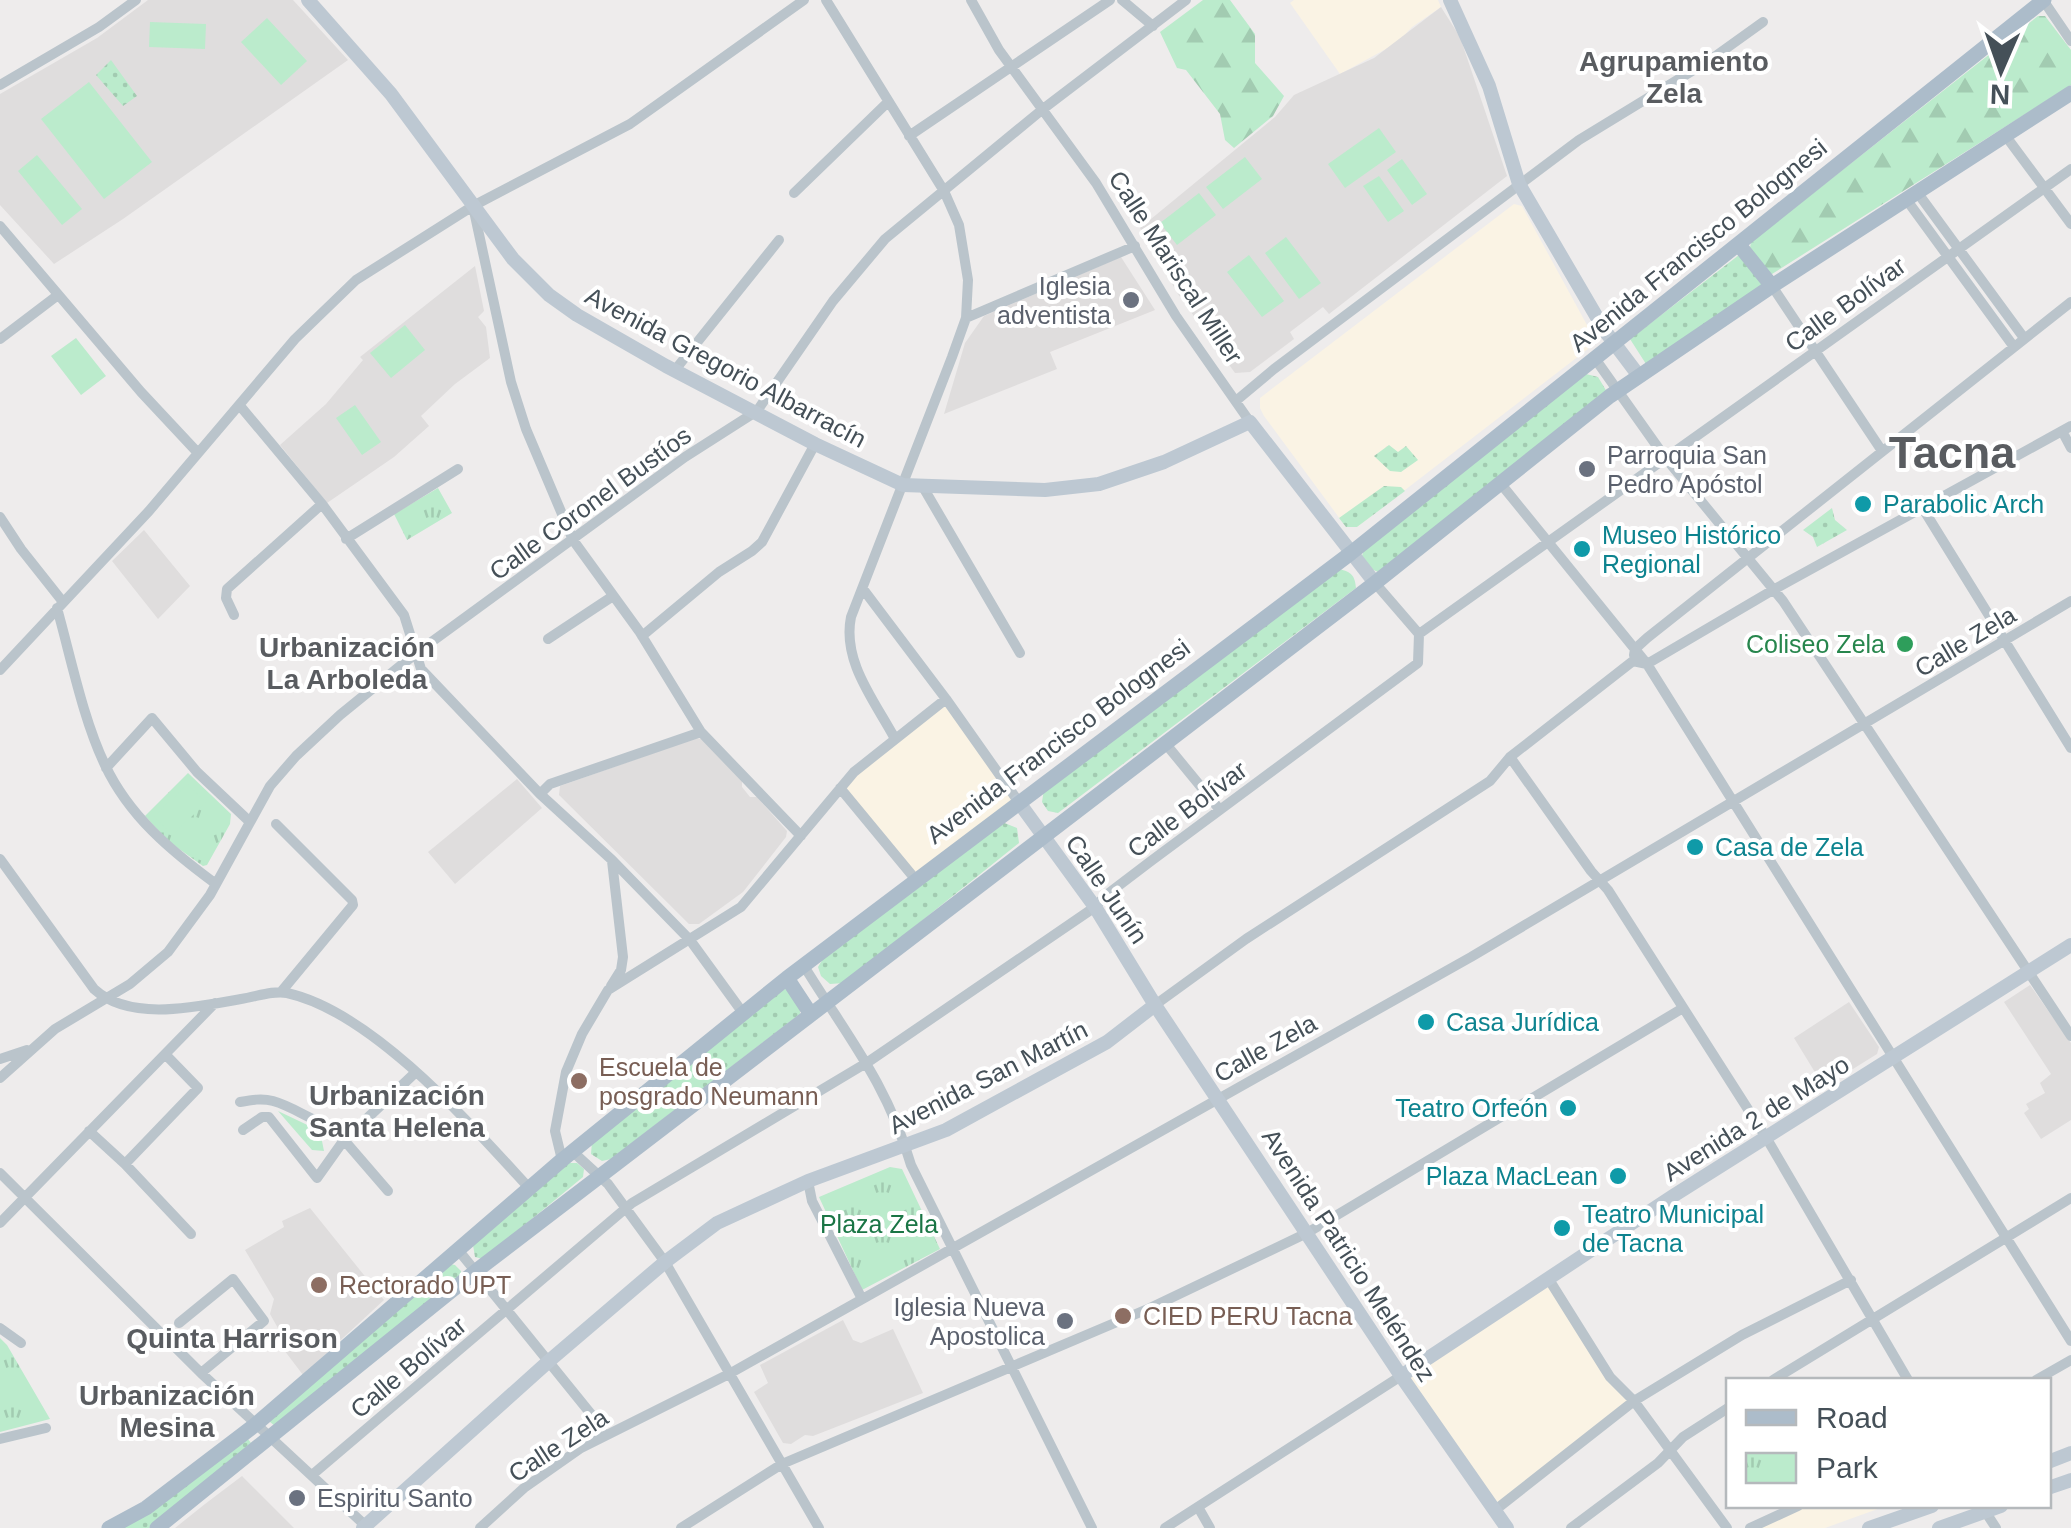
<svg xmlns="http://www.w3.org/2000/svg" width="2071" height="1528" viewBox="0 0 2071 1528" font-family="Arial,sans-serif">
  <defs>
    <pattern id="grass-dots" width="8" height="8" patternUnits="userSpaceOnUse" patternTransform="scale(2.5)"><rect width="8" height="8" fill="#bbebcc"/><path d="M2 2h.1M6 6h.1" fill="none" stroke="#a2cbb1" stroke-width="1.8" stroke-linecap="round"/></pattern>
    <pattern id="forest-firs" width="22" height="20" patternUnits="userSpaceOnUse" patternTransform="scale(2.5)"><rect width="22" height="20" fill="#bbebcc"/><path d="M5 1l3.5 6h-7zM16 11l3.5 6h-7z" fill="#a2cbb1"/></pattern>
    <pattern id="park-tufts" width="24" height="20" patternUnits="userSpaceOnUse" patternTransform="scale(2.5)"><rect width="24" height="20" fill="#bbebcc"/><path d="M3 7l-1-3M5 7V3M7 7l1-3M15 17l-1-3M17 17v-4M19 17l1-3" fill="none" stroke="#a2cbb1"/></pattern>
  </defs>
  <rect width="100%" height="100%" fill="#eeecec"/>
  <path fill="#faf3e4" d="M1294 0H1438L1441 7 1412 27 1397 43 1340 74 1290 3Z
    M1514 204 1522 206 1593 336 1588 349 1357 527H1346L1264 416 1260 408V398Z
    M946 699 1018 801 916 880 840 788Z
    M1548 1278 1610 1377 1634 1401 1494 1511 1401 1376Z
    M1807 1506H1886L1825 1528H1759Z"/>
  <path fill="#dfdddd" d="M148 0H293L348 60 123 219 54 264 0 205V94L97 38Z
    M1441 7 1460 37 1507 176 1329 314 1323 307 1290 332 1294 339 1250 372 1235 373 1178 294 1140 228 1275 117 1294 95 1374 58Z
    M1121 257 1155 310 1050 352 1057 369 944 414 965 343 984 316Z
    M475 266 484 311 478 317 486 327 490 358 455 384 421 416 429 426 394 457 327 503 280 445 326 404 363 360 360 357Z
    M144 530 190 586 158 619 112 561Z
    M696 738 702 739 742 781V787L750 797H757L787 831 786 837 743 892 699 924H689L559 795 560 786Z
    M517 779 542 808 455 884 428 852Z
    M2030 985 2071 1043V1120L2041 1139 2024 1113 2029 1109 2026 1104 2045 1093 2040 1083 2051 1074 2004 1002Z
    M1849 1002 1879 1047 1877 1054 1824 1087 1794 1038Z
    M310 1208 384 1300 303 1375 281 1346 279 1330 270 1314 274 1299 245 1250 284 1227 282 1221Z
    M843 1320 853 1340 861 1343 893 1329 923 1393 813 1436 805 1435 791 1444 783 1443 754 1392 768 1383 760 1365Z
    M242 1476 294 1528H175L205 1504Z"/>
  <path fill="url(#grass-dots)" d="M111 60 137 96 123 106 96 75Z
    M1739 255 1763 285 1646 364 1630 339Z
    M1586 374 1598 377 1607 392 1378 572 1369 568 1362 556 1364 549Z
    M1389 445 1398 452 1406 446 1418 460 1401 472 1390 471 1374 456Z
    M1384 486 1401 487 1405 491 1357 527H1346L1339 518Z
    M1832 508 1835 520 1847 530 1817 547 1813 537 1803 530Z
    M1339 569C1352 572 1355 576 1356 588L1058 813 1048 811 1042 802 1044 789Z
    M1002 822 1017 828 1019 843 844 983 830 984 821 976 818 967 824 957Z
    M786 989 800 1007V1014L611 1159 602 1161 591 1154 592 1141 780 990Z
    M568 1163H577L584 1169 583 1177 483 1259 475 1257 473 1245Z
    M450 1264 455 1265 461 1271V1279L275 1426 270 1422V1416Z
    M248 1439 251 1443 160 1521 149 1528H120Z"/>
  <path fill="url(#forest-firs)" d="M1203 0H1230L1255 34V63L1284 96 1273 116 1234 148 1225 140 1220 114 1186 70 1177 68 1160 32Z
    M2038 16H2045L2071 50V85L1772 274 1768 273 1750 248 1751 242Z"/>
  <path fill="url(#park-tufts)" d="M438 488 452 513 407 540 394 514Z
    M188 773 231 814 230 824 207 865 203 866 168 841 145 816Z
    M278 1111 320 1131 324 1151 312 1150Z
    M890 1167 902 1169 940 1249 862 1290 819 1197Z
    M0 1338 7 1345 50 1419 0 1432Z"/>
  <path fill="#bbebcc" d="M267 18 307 61 281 85 241 42Z
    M150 22 206 24 205 49 149 47Z
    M89 82 152 162 104 199 41 119Z
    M1379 128 1396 152 1345 188 1328 164Z
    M37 155 82 209 62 225 18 171Z
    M1245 157 1262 179 1223 209 1206 187Z
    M1402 159 1427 194 1412 205 1387 170Z
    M1379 176 1404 211 1388 222 1363 186Z
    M1199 193 1216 215 1177 245 1160 223Z
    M1286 237 1321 283 1299 299 1265 253Z
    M1249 255 1284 301 1262 317 1227 272Z
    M405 325 425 350 391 378 370 353Z
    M76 338 106 376 81 395 51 356Z
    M355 405 381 442 362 455 336 418Z
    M188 784 206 803 172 835 154 816Z"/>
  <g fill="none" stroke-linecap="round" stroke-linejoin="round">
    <path stroke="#bac4cb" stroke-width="10" d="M826 0 944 191 959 225 968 280 966 318 952 357 851 617C842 661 874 700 894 737
      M971 0 999 50 1096 183 1176 316 1250 422
      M1122 0 1153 26
      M2043 0 2071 41
      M0 85 99 27 136 0
      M2005 135 2071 224
      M909 136 1110 0
      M1917 192 2024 338
      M794 193 888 102
      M1906 199 2014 347
      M474 211 511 382 526 429 573 540 639 631 701 732 801 836
      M0 226 141 392 198 453
      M1772 286 1882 451
      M966 318 1135 246
      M0 339 58 295
      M1596 360 1664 456 1783 601 2071 1036
      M675 370 779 240
      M1237 400 1274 369 1579 140 1710 60 1763 22
      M241 407 322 504 404 615 421 669 540 794 612 860 690 940 743 1013
      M2062 431 2071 448
      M1501 484 1647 664 2071 1341
      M923 487 1020 653
      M1922 507 2071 748
      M0 517 21 549 63 602
      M346 539 458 469
      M1375 583 1419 634
      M863 589 946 699 1018 801
      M57 608C71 658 83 719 105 765 129 816 171 851 216 884
      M234 615 226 598 227 589 322 504
      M1419 634 2071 169
      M642 636 719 572 752 551 762 542 815 444
      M548 639 613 596
      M1634 655 1635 649 1647 638 2071 302
      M0 670 149 511 295 339 356 280 473 206 630 124 804 0
      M1165 743 1220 810
      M1510 757 1591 871 1608 890 1767 1139 1908 1380
      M106 768 152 718 197 772 250 822
      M840 788 916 880
      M540 794 550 784 701 732
      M276 824 352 900 353 905 281 992
      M0 859 94 989C130 1022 196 1007 241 999 256 997 272 990 287 993 373 1012 472 1126 530 1189
      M804 966C847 1036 887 1083 911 1165L1092 1528
      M611 986 621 970 623 957 612 861
      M1155 1005 1246 939 1490 781 1510 757 1633 661 1647 664 1773 590 2071 426
      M0 1059 27 1050
      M0 1078 55 1029 130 984 168 952 210 895 270 786 296 756 340 715 415 654 685 457 757 411 833 301 885 239 1043 109 1186 0
      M240 1102C251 1100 262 1098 273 1101 305 1110 324 1135 360 1125L416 1072
      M243 1130 262 1117H269L317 1178 344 1140 359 1126
      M89 1131 125 1164 191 1234
      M344 1140 388 1191
      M572 1151 608 1184 665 1262 819 1528
      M562 1160 555 1131 566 1072 582 1034 608 990 741 907 854 772 946 699
      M125 1164 198 1088 165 1054
      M0 1173 201 1373 368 1528
      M808 1181 812 1201 861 1297
      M0 1223 215 1003
      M459 1251 595 1419 605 1436
      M1548 1278 1610 1377 1634 1401 1727 1528
      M179 1323 233 1279 264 1321 201 1373
      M0 1328 21 1343
      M1773 1380 2071 1198
      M2036 1380 2071 1360
      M0 1439 46 1428
      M312 1475 632 1203 868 1062 1095 907 1105 896 1151 861 1418 663 1419 634
      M1198 1507 1210 1528
      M1983 1508 1996 1528
      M1494 1511 1634 1401 1742 1335 1851 1280
      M480 1528 524 1488 581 1448 729 1374 1471 957 2071 601
      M681 1528 782 1464 1150 1308 1307 1233 1683 1008
      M1165 1528 1401 1376
      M1571 1528 1658 1463 1683 1437 1728 1408
      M1750 1528 1798 1506"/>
    <path stroke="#bdc8d2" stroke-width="14" d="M308 0 391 94 513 259 549 295 577 315 666 366 815 444 903 485 1045 490 1099 484 1164 462 1250 422 1375 583
      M1450 0 1489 86 1519 184 1605 331 1639 376
      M1018 801 1095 907 1155 1005 1401 1376 1507 1528
      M1401 1376 1673 1196 2071 945
      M2048 1462 2071 1453
      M2048 1488 2071 1480
      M363 1528 549 1361 665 1262 717 1223 808 1181 946 1130 1107 1042 1155 1005
      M1869 1528 1932 1506
      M1939 1528 2001 1506"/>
    <path stroke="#acbcca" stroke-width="15" d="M1739 245 1772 286
      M787 978 810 1013
      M109 1528 146 1508 255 1425 562 1160 787 978 1351 553 2044 0
      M157 1528 476 1271 1375 583 1610 396 1772 286 2071 93"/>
  </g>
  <g fill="#6b7280" stroke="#fff" stroke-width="4">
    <circle cx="1131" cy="300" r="10"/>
    <circle cx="1587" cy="469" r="10"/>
    <circle cx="1065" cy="1321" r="10"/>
    <circle cx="297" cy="1498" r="10"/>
  </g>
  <g fill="#0f9aa8" stroke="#fff" stroke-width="4">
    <circle cx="1863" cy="504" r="10"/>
    <circle cx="1582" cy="549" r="10"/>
    <circle cx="1695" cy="847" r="10"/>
    <circle cx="1426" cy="1022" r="10"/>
    <circle cx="1568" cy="1108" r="10"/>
    <circle cx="1618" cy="1176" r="10"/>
    <circle cx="1562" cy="1228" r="10"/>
  </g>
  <circle fill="#2e9e5b" stroke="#fff" stroke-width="4" cx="1905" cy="644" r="10"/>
  <g fill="#8d6e63" stroke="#fff" stroke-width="4">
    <circle cx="579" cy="1081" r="10"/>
    <circle cx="319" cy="1285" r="10"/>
    <circle cx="1123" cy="1316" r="10"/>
  </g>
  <g text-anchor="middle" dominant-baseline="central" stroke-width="8" stroke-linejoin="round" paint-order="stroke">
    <g font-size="25" fill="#455058" stroke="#fff">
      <text transform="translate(1698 245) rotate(-39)">Avenida Francisco Bolognesi</text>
      <text transform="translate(1176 267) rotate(57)">Calle Mariscal Miller</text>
      <text transform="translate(1845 304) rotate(-36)">Calle Bolívar</text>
      <text transform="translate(726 367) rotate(28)">Avenida Gregorio Albarracín</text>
      <text transform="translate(590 503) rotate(-36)">Calle Coronel Bustíos</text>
      <text transform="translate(1965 641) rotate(-31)">Calle Zela</text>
      <text transform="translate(1058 741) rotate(-37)">Avenida Francisco Bolognesi</text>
      <text transform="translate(1187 809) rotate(-37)">Calle Bolívar</text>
      <text transform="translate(1107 889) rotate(56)">Calle Junín</text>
      <text transform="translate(1265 1048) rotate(-29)">Calle Zela</text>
      <text transform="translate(988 1077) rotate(-27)">Avenida San Martín</text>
      <text transform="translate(1756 1118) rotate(-32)">Avenida 2 de Mayo</text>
      <text transform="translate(1349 1255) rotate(57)">Avenida Patricio Meléndez</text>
      <text transform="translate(408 1367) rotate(-40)">Calle Bolívar</text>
      <text transform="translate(558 1445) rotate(-33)">Calle Zela</text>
    </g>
    <g font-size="25" fill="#5b616d" stroke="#fff" text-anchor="end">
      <text x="1111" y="286">Iglesia<tspan x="1111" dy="29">adventista</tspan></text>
      <text x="1607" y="455" text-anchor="start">Parroquia San<tspan x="1607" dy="29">Pedro Apóstol</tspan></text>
      <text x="1045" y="1307">Iglesia Nueva<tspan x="1045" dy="29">Apostolica</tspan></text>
      <text x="317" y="1498" text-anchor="start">Espiritu Santo</text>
    </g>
    <g font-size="25" fill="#0d838f" stroke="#fff" text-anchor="start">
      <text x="1883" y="504">Parabolic Arch</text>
      <text x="1602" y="535">Museo Histórico<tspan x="1602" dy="29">Regional</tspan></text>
      <text x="1715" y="847">Casa de Zela</text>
      <text x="1446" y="1022">Casa Jurídica</text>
      <text x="1548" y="1108" text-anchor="end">Teatro Orfeón</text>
      <text x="1598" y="1176" text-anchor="end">Plaza MacLean</text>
      <text x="1582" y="1214">Teatro Municipal<tspan x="1582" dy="29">de Tacna</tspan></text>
    </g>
    <g font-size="25" fill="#27864d" stroke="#fff" text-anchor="end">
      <text x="1885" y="644">Coliseo Zela</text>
    </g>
    <g font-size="25" fill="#785e54" stroke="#fff" text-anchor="start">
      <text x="599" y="1067">Escuela de<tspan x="599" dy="29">posgrado Neumann</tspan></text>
      <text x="339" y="1285">Rectorado UPT</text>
      <text x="1143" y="1316">CIED PERU Tacna</text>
    </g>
    <g font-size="25" fill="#1a7545" stroke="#fff">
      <text x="879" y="1224">Plaza Zela</text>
    </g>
    <g font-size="28" font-weight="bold" fill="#595c60" stroke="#fff">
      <text x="1674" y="61">Agrupamiento<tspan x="1674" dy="32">Zela</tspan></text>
      <text x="347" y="647">Urbanización<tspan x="347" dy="32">La Arboleda</tspan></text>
      <text x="397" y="1095">Urbanización<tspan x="397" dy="32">Santa Helena</tspan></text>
      <text x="232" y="1338">Quinta Harrison</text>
      <text x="167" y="1395">Urbanización<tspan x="167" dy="32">Mesina</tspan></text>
    </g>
    <g font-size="45" font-weight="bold" fill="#595c60" stroke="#fff">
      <text x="1952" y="452">Tacna</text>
    </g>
  </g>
  <rect x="1726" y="1378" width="325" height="130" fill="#ffffff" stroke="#b5b9bc" stroke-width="2.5"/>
  <rect x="1746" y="1410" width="50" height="15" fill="#acbcca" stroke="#b5b9bc" stroke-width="2.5"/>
  <text x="1816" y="1428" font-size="30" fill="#455058">Road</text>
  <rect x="1746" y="1453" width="50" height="30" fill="url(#park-tufts)" stroke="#b5b9bc" stroke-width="2.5"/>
  <text x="1816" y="1478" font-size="30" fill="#455058">Park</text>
  <g transform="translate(2001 70) rotate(182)" stroke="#ffffff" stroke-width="8" paint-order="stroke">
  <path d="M0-8L18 38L0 25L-18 38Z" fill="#455058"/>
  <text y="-15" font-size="28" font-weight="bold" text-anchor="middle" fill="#455058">N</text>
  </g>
</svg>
